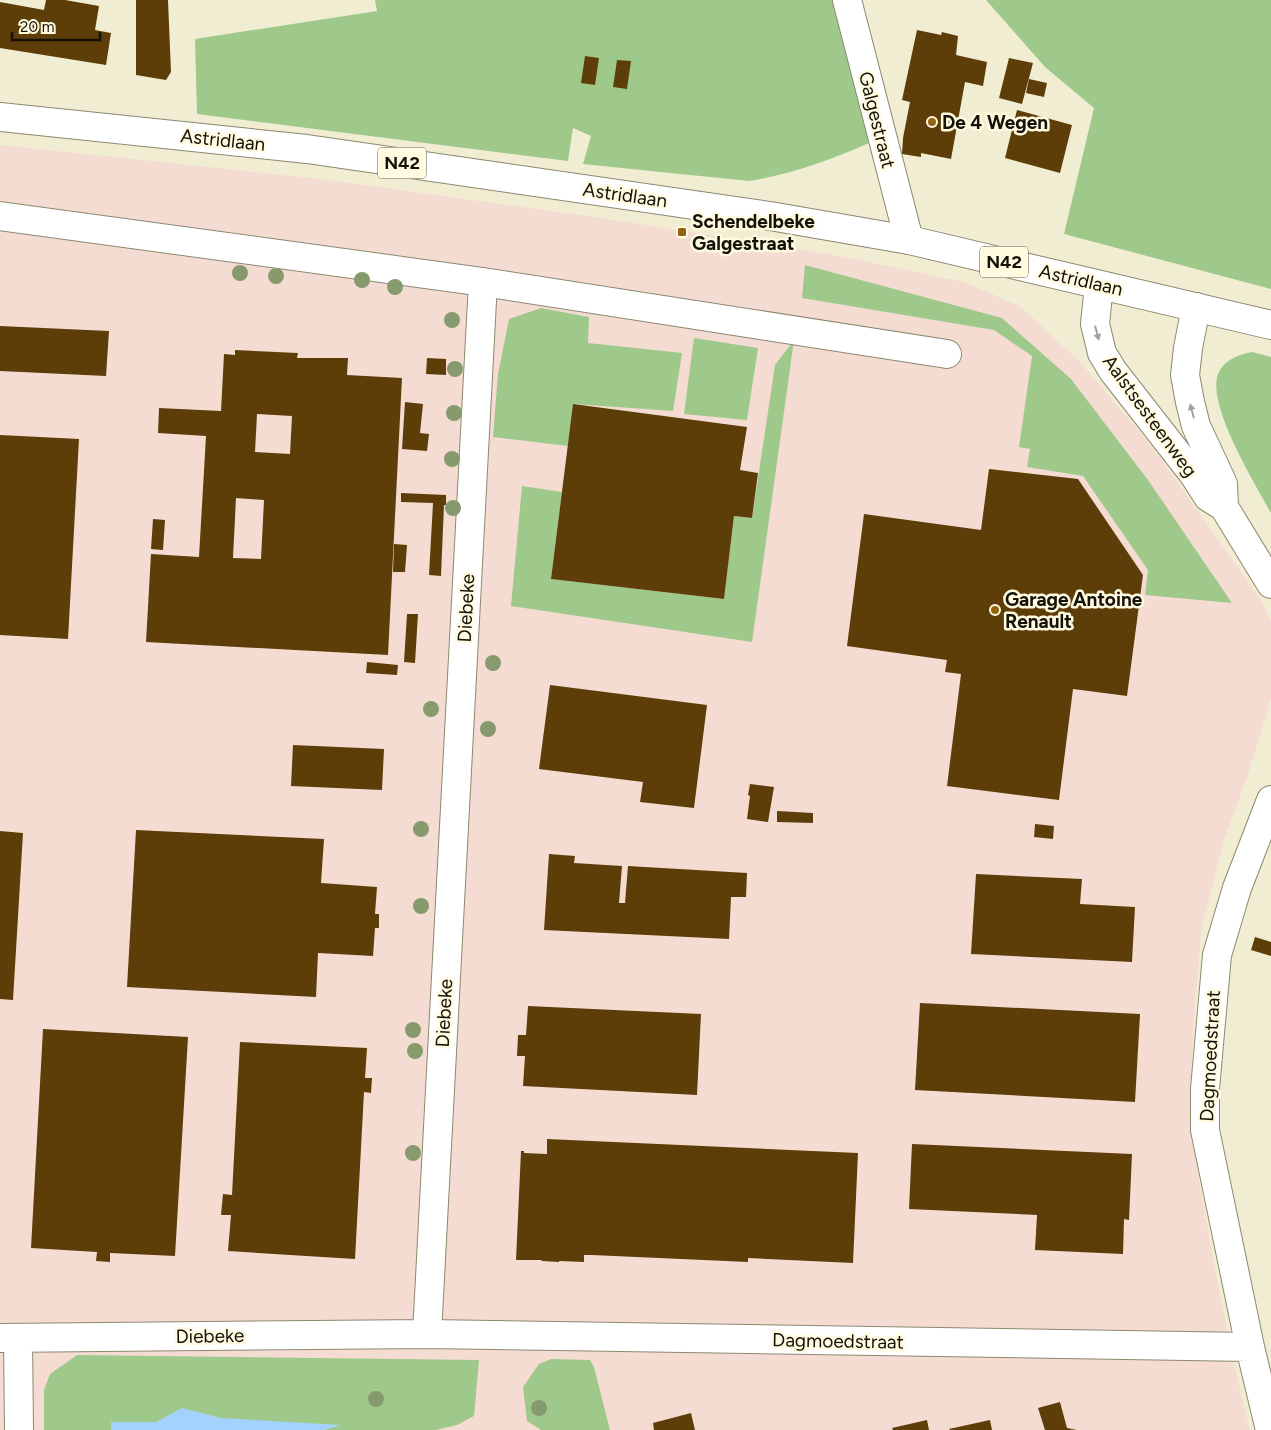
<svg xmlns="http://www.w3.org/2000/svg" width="1271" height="1430" viewBox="0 0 1271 1430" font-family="Figtree,sans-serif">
  <rect width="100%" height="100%" fill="#f1edd3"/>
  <path fill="#f5dcd3" d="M0 145 321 179 602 218 834 255 964 282 1020 306 1080 362 1154 449 1263 603 1271 621V699L1247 778 1225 837 1202 925 1194 1019 1189 1123 1215 1269 1235 1368 1250 1430H0Z"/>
  <path fill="#9ec98b" d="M375 0H833L871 142C831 160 792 174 749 181L583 164 591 136 573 128 568 161 197 114 195 39 377 11Z
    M986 0H1271V289L1064 234 1094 108 1045 67Z
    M805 265 1002 318 1071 379 1148 480 1232 603 1145 595 1148 570 1083 476 1027 467 1030 449 1019 447 1032 356 994 330 802 298Z
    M541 308 589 317 588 343 682 353 673 411 574 404 568 446 493 437 498 374 509 319Z
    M694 338 758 348 747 420 684 414Z
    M794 340 752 642 511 606 522 486 562 492 551 579 724 599 734 516 752 518 775 365Z
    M1252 352 1271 357V513C1255 484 1210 410 1217 378 1221 361 1237 355 1252 352Z
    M77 1355 479 1360 474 1416 457 1425 436 1430H44V1390L50 1374Z
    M551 1359 590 1360 594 1367 610 1430H541L527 1421 523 1387 539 1364Z"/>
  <path fill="#a3d3fd" d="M182 1408 221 1418 340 1425 325 1430H111V1422H156Z"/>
  <path fill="#5d3e09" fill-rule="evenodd" d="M46 0H65L99 6 95 30 111 33 106 65 0 48V2L44 10Z
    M136 0H168L171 72 166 80 136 75Z
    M917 30 941 35 942 32 958 36 956 55 987 62 983 86 965 82 951 159 921 153V157L902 154 903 138 910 102 902 100Z
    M585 56 599 58 595 85 581 83Z
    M1009 58 1033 63 1022 104 999 98Z
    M617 60 631 61 627 89 613 87Z
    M1029 79 1047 83 1044 97 1026 93Z
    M1017 110 1072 125 1060 173 1005 158Z
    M0 326 109 331 106 376 0 371Z
    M235 350 298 353 297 358H348L347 375 402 378 388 655 146 642 151 554 199 557 206 436 158 433 159 408 221 411 224 354 235 355ZM257 414 292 416 290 454 255 452ZM236 498 264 500 261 559 233 558Z
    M427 358 446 359V375L426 374Z
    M405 402 423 404 420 433 429 434 427 451 402 449Z
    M573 404 747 427 740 470 758 473 752 518 734 516 724 599 551 579Z
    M0 435 79 439 68 639 0 635Z
    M989 469 1078 479 1143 575 1127 696 1073 689 1059 800 947 786 961 674 945 672 947 660 847 646 864 514 981 530Z
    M401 493 446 495V505H444L441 576 429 575 433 503 401 502Z
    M153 519 165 520 163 550 151 549Z
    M394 544 407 545 405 572H393Z
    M407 614H418L415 663 404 662Z
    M367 662 398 665 397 675 366 673Z
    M550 685 707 705 694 808 640 802 643 782 539 769Z
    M293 745 384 749 382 790 291 786Z
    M750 784 774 787 768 822 747 819 750 796 748 795Z
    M777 811 813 813V823L777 822Z
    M1035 824 1054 826 1053 839 1034 837Z
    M136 830 324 839 321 883 377 887 375 914H379V928H375L373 956 318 953 316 997 127 987Z
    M0 831 23 833 13 1000 0 999Z
    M549 854 575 856 574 863 622 866 619 903H625L628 866 747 873 746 897H731L729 939 544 930Z
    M976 874 1082 879 1080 904 1135 907 1132 962 971 954Z
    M1255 937 1271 942V956L1251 950Z
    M920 1003 1140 1014 1135 1102 915 1090Z
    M528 1006 701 1014 697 1095 523 1086 525 1056H517L518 1035H526Z
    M43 1029 188 1037 175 1256 110 1253V1262L96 1261 97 1252 31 1248Z
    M240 1042 367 1048 365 1078H372L371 1093 364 1092 355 1259 228 1251 231 1215H221L223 1194 232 1195Z
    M547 1139 858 1153 853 1263 748 1258V1262L592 1255H584V1262L559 1261V1262L542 1261 541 1260H516L521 1151H524V1153L547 1154Z
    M912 1144 1132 1154 1129 1220 1124 1219 1123 1254 1035 1250 1037 1215 909 1209Z
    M1060 1402 1067 1428 1077 1430H1045L1038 1408Z
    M691 1413 695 1430H654L653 1423Z
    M927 1420 929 1430H893L892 1428Z
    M990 1420 992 1430H950L949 1429Z"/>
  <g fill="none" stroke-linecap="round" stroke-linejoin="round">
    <defs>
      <path id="minor" d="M0 216 483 282 947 354
        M427 1334 483 282
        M0 1338 427 1334 1250 1347
        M18 1338 19 1430
        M1270 1430 1250 1347 1205 1130V1089L1217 955 1237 888 1271 800"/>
      <path id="tertiary" d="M847 0 909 240"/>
      <path id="secondary" d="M1099 285 1095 324 1102 353 1113 371 1194 475 1208 497 1224 507 1271 584
        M1196 307 1188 348 1185 375 1190 402 1196 426 1223 484 1224 507"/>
      <path id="primary" d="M0 117 307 149 770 216 909 240 1271 325"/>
    </defs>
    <use href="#minor" stroke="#8c8870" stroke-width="30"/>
    <use href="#tertiary" stroke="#8c8870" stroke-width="30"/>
    <use href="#secondary" stroke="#8c8870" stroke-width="30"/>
    <use href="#primary" stroke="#8c8870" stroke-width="30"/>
    <use href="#minor" stroke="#fff" stroke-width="28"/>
    <use href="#tertiary" stroke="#fff" stroke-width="28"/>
    <use href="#secondary" stroke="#fff" stroke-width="28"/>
    <use href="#primary" stroke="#fff" stroke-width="28"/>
  </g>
  <g fill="#869a6d">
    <circle cx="240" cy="273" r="8"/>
    <circle cx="276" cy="276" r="8"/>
    <circle cx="362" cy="280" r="8"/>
    <circle cx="395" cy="287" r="8"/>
    <circle cx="452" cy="320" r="8"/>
    <circle cx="455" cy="369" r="8"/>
    <circle cx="454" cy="413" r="8"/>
    <circle cx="452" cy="459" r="8"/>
    <circle cx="453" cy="508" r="8"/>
    <circle cx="493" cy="663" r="8"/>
    <circle cx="431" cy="709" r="8"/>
    <circle cx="488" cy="729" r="8"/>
    <circle cx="421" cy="829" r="8"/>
    <circle cx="421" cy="906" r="8"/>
    <circle cx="413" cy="1030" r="8"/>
    <circle cx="415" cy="1051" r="8"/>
    <circle cx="413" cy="1153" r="8"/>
    <circle cx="376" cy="1399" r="8"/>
    <circle cx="539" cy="1408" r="8"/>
  </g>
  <defs><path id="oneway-solid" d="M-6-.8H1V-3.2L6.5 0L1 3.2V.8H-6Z" transform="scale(1.25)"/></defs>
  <g fill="#a1a09d">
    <use href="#oneway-solid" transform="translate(1097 333) rotate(75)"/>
    <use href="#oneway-solid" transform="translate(1192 411) rotate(-105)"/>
  </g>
  <g fill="#936311" stroke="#fffae0" stroke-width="2">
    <circle cx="932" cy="122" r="5"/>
    <rect x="677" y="227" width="10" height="10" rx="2.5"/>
    <circle cx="995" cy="610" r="5"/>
  </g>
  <g text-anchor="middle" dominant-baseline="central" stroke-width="5" stroke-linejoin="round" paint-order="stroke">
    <g fill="#fffae0" stroke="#5a584a" stroke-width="1">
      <rect x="378" y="147.5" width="48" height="31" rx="4"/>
      <rect x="980" y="246.5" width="48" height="31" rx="4"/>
    </g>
    <g font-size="18" font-weight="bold" fill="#141209">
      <text x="402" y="163">N42</text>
      <text x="1004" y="262">N42</text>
    </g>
    <g font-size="19" fill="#141209" stroke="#fffae0">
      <text transform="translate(877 120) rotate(76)">Galgestraat</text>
      <text transform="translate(223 140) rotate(6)">Astridlaan</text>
      <text transform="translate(625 195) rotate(8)">Astridlaan</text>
      <text transform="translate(1081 280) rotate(13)">Astridlaan</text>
      <text transform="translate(1150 416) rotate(54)">Aalstsesteenweg</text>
      <text transform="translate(466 608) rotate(-87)">Diebeke</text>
      <text transform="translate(444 1013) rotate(-87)">Diebeke</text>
      <text transform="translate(1210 1056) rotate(-87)">Dagmoedstraat</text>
      <text transform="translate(210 1336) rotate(-1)">Diebeke</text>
      <text transform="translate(838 1341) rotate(1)">Dagmoedstraat</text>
    </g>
    <g font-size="19" font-weight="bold" fill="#141209" stroke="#fffae0" text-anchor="start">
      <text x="942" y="122">De 4 Wegen</text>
      <text x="692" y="221">Schendelbeke<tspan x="692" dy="22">Galgestraat</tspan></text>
      <text x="1005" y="599">Garage Antoine<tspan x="1005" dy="22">Renault</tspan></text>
    </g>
  </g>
  <path d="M12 32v8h88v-8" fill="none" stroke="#141209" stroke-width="2.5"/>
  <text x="20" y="32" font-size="15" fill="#141209" stroke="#fffae0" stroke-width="4" paint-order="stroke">20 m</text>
</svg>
